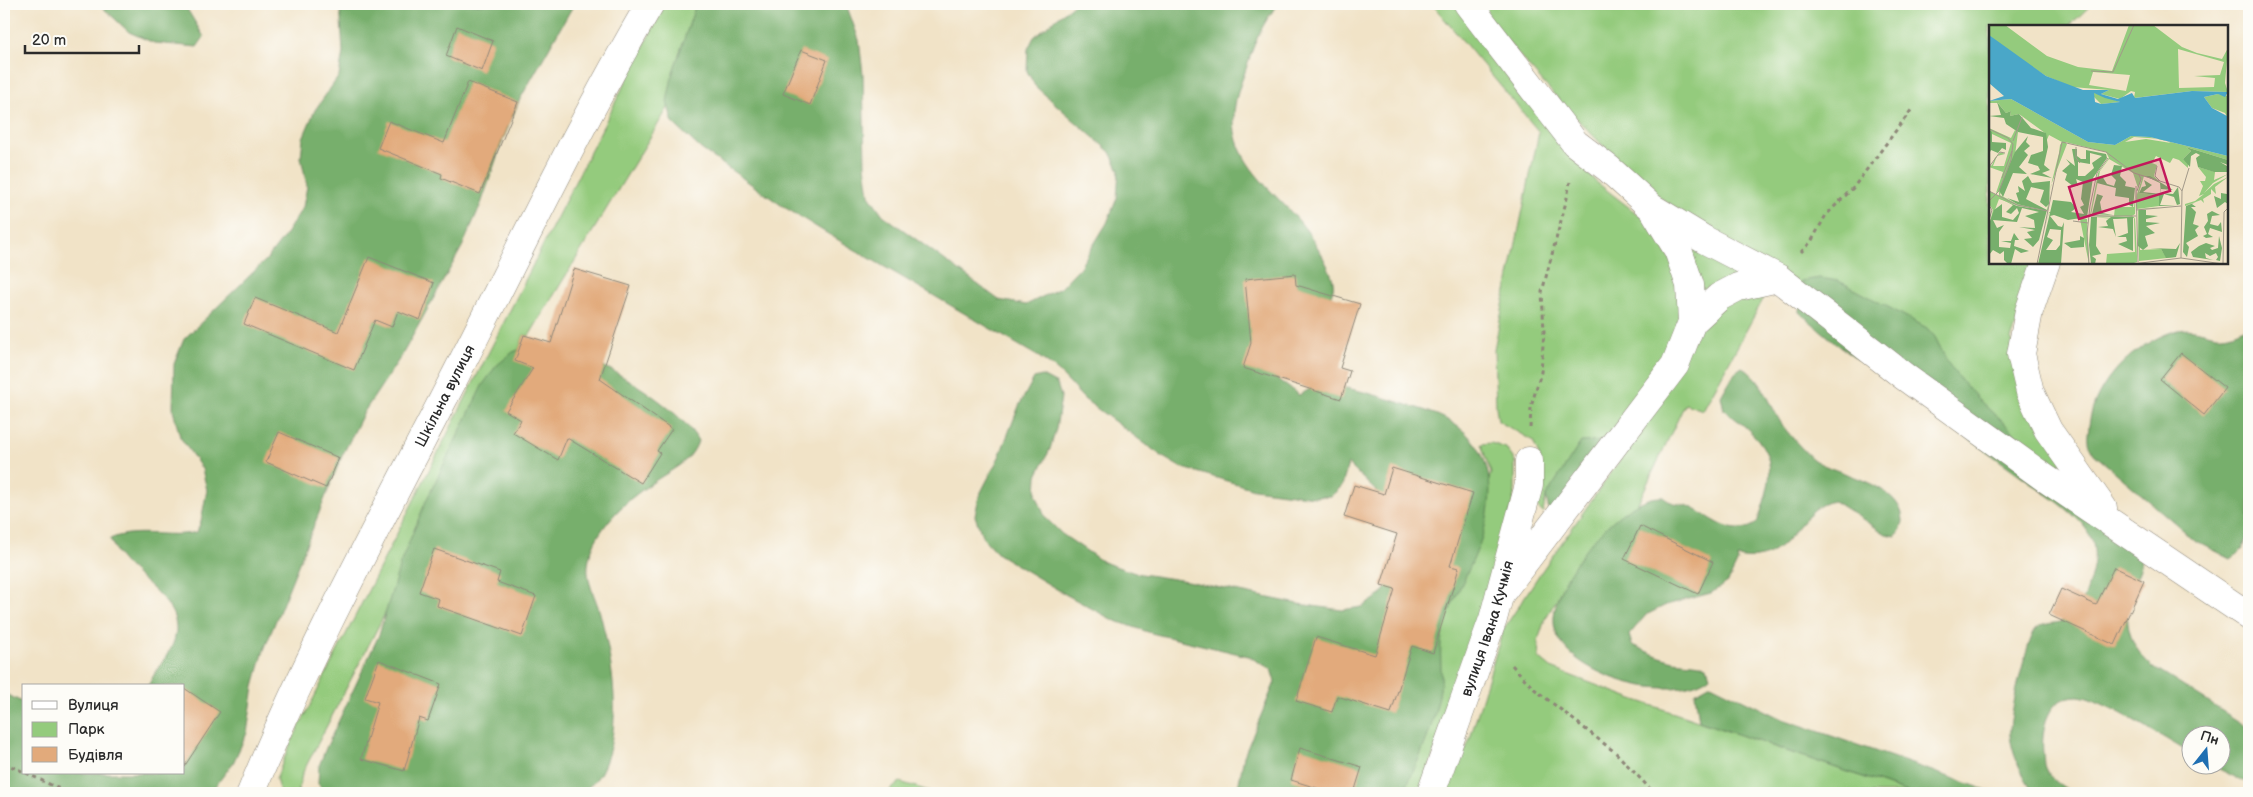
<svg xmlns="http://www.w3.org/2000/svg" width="2253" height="797" viewBox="0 0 2253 797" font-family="'Balsamiq Sans',sans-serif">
  <rect width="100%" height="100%" fill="#fdfcf7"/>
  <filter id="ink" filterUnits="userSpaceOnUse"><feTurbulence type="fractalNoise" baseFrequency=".02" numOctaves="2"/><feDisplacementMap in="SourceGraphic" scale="10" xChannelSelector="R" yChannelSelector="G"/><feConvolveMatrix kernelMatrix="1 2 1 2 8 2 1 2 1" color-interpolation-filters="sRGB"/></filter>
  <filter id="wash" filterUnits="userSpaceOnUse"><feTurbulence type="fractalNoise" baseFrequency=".0096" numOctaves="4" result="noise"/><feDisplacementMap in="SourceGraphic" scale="20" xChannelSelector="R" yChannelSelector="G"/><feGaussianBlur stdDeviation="1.12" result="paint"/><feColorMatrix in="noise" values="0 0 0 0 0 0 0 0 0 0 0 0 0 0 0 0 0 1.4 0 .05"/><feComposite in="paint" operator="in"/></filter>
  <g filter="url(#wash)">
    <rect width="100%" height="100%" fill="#f1e3c7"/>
    <path fill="#94cb7d" stroke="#607b54" d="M665 4H725L685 80 529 336 524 335 514 364 302 774 298 793H280L276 779 288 749Z
      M1432 4H1457L1547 123 1595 181 1644 219 1678 271 1682 311 1668 354 1605 441 1546 496 1543 513 1533 503 1540 458 1533 441 1498 421 1496 407 1494 349 1539 132Z
      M1478 4H2092L2069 26H1990V262L2040 263 2011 339 2075 484 1649 190C1587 132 1529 71 1478 4Z
      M1676 240 1763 275 1698 310Z
      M1766 294 1703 410 1685 404 1639 501 1635 507 1612 523 1562 587 1556 601 1545 619 1538 641 1539 658 1551 668 1630 698 1910 793H1446L1469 742 1503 630 1539 575 1625 453 1704 321 1728 300Z
      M1491 443 1506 448 1515 461V491L1497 569 1420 793H1383L1427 677 1491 473 1481 444Z
      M900 782 935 793H887Z"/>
    <path fill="#77af6c" stroke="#516d4c" d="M99 4H184L204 37 197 47 154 43 129 32Z
      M340 4H574L519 101 502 142 481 204 462 247 402 355 364 412 341 458 264 650 254 686 247 733 233 763 210 793H87L80 790 58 793H4V693L24 703V773H184V686H148C155 671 165 660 172 646 191 604 138 583 119 556 115 551 113 544 110 539 137 527 168 539 197 532L201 521 207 490 202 469 180 437 173 410 174 364 184 339 267 259 284 237 303 207 307 186 301 157 303 138 315 110 339 76 343 52Z
      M696 4H846L859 40 863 74 865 165 869 195 883 215 999 300 1026 305 1060 288 1080 267 1107 223 1117 198 1119 170 1110 152 1035 86 1027 71 1028 49 1034 37 1074 4H1279C1262 21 1252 49 1245 72 1240 85 1234 102 1234 116 1232 163 1273 190 1300 222 1310 234 1318 247 1325 261 1329 269 1335 280 1333 289 1328 313 1284 352 1266 371L1299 395C1303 393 1308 390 1312 388 1335 381 1378 396 1401 403 1420 409 1441 414 1457 426 1503 459 1493 515 1473 560 1462 586 1447 609 1442 637 1439 652 1442 668 1441 683 1436 722 1420 758 1403 793H1237L1244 756 1275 682 1271 669 1248 656 1151 633 1113 620 1065 594 998 554 983 538 975 516 979 496 999 457 1019 406 1034 378 1042 376 1057 384 1061 397 1056 429 1050 449 1037 476 1036 494 1045 517 1062 534 1103 562 1135 573 1187 581 1298 604 1342 610 1362 607 1381 595 1390 581 1398 534 1378 493 1348 464 1342 486 1331 496 1315 497 1254 489 1180 467 1163 457 1084 399 1057 370 1039 357 823 231 781 205 701 149 673 123 667 102 673 72Z
      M1820 278 1838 281 1847 285 1927 328 1935 337 1948 363 1958 377 1981 402 2100 512 2142 559C2141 572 2134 580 2131 592 2122 622 2130 648 2154 668L2249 728V784L2211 765 2220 764V734H2190V753C2169 741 2099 697 2078 696 2047 696 2041 729 2043 753 2044 757 2043 764 2045 768 2050 780 2064 787 2073 793H2036L2031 788C2021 772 2012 754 2010 735 2008 721 2027 639 2036 629 2045 621 2059 625 2069 619 2080 612 2084 599 2088 587 2102 544 2093 530 2059 503L1838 345 1799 312 1801 281Z
      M2249 325V530L2243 549 2231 559 2196 541 2094 454C2092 450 2088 445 2088 440 2087 436 2089 430 2089 425 2094 383 2135 343 2175 331 2190 326 2203 333 2217 335 2229 336 2240 330 2249 325Z
      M527 347C547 352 568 354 588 360 617 369 685 413 698 441 691 463 670 470 652 483 625 501 592 531 588 565 586 581 596 598 600 613 612 660 625 729 600 774 595 782 588 787 582 793H327L318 784 319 766 326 748 379 635 400 564 426 501 482 386 496 366 513 352Z
      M1742 367C1764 381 1768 401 1781 423 1785 430 1807 455 1814 460 1837 475 1901 483 1903 520 1903 526 1900 533 1895 536L1886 534 1834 501C1796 505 1791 569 1737 557L1738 561 1728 582 1711 593 1666 605 1646 615 1629 635 1632 645C1646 651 1660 658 1674 661 1686 663 1696 662 1707 666L1710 676C1674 706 1567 676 1555 629 1544 586 1620 494 1663 497 1670 504 1678 503 1688 506 1704 512 1721 529 1738 529 1746 529 1751 527 1757 523 1779 462 1775 448 1724 410L1721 396 1735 372Z
      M1605 441 1550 517 1546 496 1581 442Z
      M1711 684 1780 718 1995 793H1910L1699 721 1695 693Z"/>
    <g id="blocks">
      <path fill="#e2aa7b" d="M457 26 493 41 482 71 446 56Z
        M801 50 827 60 810 105 783 94Z
        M468 82 518 102 480 194 441 178 442 174 378 148 389 121 444 143Z
        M369 257 434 283 420 320 398 311 392 327 375 320 354 370 244 324 255 298 338 332Z
        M574 269 631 286 600 379 672 429 657 451 660 453 641 483 567 438 558 460 513 433 521 420 506 411 533 368 515 361 524 335 551 343Z
        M1295 274 1296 285 1360 304 1340 368 1350 371 1341 399 1243 368 1251 343 1245 279Z
        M2181 353 2225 388 2204 415 2160 379Z
        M279 432 339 458 326 488 266 462Z
        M1392 468 1473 493 1450 566 1459 568 1433 653 1412 646 1391 713 1337 696 1332 712 1296 701 1316 637 1375 655 1395 589 1381 585 1397 534 1344 517 1354 485 1384 494Z
        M1640 526 1713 562 1698 594 1624 559Z
        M434 549 500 572 497 582 536 596 522 636 437 606 439 599 419 592Z
        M2114 567 2144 581 2115 645 2049 615 2061 589 2096 605Z
        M379 660 441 684 428 721 419 718 404 771 361 759 378 702 365 698Z
        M184 688 220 712 184 767Z
        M1300 748 1362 767 1354 793H1333L1291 780Z"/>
    </g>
  </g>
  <g filter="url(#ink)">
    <use href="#blocks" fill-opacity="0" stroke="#8e8779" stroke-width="1"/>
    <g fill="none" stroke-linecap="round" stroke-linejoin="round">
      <defs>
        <g id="minor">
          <path d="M1468 4 1575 143 1609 169 1652 208 1705 240 1778 278 1905 377 2045 478 2249 616"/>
          <path d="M2046 262 2029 311 2021 354 2030 392 2048 430 2103 508"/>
          <path d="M1692 322 1719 297 1738 287 1778 278"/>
          <path d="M1500 594 1675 365 1692 322 1690 285 1678 250 1655 212"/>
          <path id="s1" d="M251 793C308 653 381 520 450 386 516 258 577 128 650 4"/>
          <path id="s2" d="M1431 793 1493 619 1529 485V461"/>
        </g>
      </defs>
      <use href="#minor" stroke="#8e8779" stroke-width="29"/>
      <path stroke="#8e8779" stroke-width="3" stroke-dasharray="4 4" stroke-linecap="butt" d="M1801 252 1811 242 1826 215 1853 188 1912 109
        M1530 428 1531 407 1541 372 1544 331 1542 292 1567 198 1570 182
        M1512 665 1533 688 1616 753 1654 793
        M4 763 24 772
        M26 773 68 793"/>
      <use href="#minor" stroke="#fff" stroke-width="28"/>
    </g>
  </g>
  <g text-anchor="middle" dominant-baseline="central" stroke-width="4.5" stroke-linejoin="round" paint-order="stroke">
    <g font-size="15" fill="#2b2b2b" stroke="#fdfcf7">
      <text stroke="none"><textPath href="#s1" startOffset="442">Шкільна вулиця</textPath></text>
      <text stroke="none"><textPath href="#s2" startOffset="174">вулиця Івана Кучмія</textPath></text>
    </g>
  </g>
  <g transform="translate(1989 25)">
    <rect width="239" height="239" fill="#f1e3c7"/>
    <path d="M0 0H16L58 31 89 42 123 46 140 0H164L193 22 208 28 233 34 239 23 236 58 239 67 203 66 145 73 146 67 142 66 131 74 112 69 120 65 83 62 57 51 18 26 0 10ZM189 24 235 37 231 50 205 51 226 53 225 62 190 63ZM104 47 141 50 137 66 100 60ZM96 66 106 68 131 77 112 79 104 71 98 72 94 67ZM229 69 239 71V94L236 88 223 83 215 72ZM22 74 99 117 126 120 142 111 161 112 239 131V135L197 122 202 126 194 134 199 136V143L190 135 184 133 181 138 167 131 163 138 168 140 165 151 170 156 155 151 150 168 170 170V181L148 184V169L153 153 149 163 144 148 120 134 111 146 102 190 125 191 126 182H145L147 162 146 189 143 191 145 192 146 194 148 231V237L142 239H117L118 229 146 227 145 193 126 194 102 192 127 193 143 191 126 192 102 191 101 190 109 148 120 133 117 127 76 117 78 119 62 160 59 185 30 181 10 174 0 201 4 185 0 179V166L10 171V166L7 168 14 147 0 142 3 140 6 133 12 127 16 129 8 131 4 141H15L22 118 3 109 0 103 22 113 26 105 29 107 26 130 11 170 28 179 58 185 63 156 70 128 71 120 73 117 60 110 57 117 56 108 30 89 21 91 22 86 17 88 9 78H0V76ZM145 112 173 114 182 118 157 114 136 117ZM209 142 226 147 225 155 239 149 224 158 215 168 225 159 239 152 226 162 227 169 222 164V169L214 174 215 178 212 175 196 181V179L206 176 215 169 210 171 214 161 211 156H216L217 152ZM171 182 150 185 151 225 172 224 177 232H187L150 236 149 185 151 184ZM60 187 98 194 100 239 91 194 60 188 53 212Z" fill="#94cb7d" fill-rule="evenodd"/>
    <path d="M8 77 17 88 22 86 21 91 30 89 42 103 57 108 59 122 55 140 61 145 53 148 63 153 41 149 51 145 49 141 39 138 42 130 54 126V112L29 107 17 99 15 93 0 91 12 90ZM0 104 3 107V117L17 118V125L13 123 9 128 2 125 0 129ZM39 111 37 117 41 121 35 126 39 130 30 142 38 149 24 148 14 172 10 165 26 127ZM197 122 239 135V140L231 137 238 141 239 147H225L209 142 207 133 211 130 207 128 202 131 201 142 194 134 202 126ZM83 124H88V131L92 134H97V125L117 129 118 133 104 153 98 192 79 195 65 190 61 191 69 201 73 202 75 197 72 239H49L64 175 82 177 87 183 82 187 95 189 91 182 95 180 92 174 94 157 87 154 89 161H84L76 155 78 149 73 146 81 139 77 134 86 141ZM101 128 113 131 103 138 105 143 96 151H89V137L101 139ZM61 204 72 205 71 220 67 225H57L64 215 58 212ZM125 140 133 141 131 151 137 157 136 161 146 163 144 182 140 180V173L126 171 127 163 108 158 109 152 113 151 118 159 125 161 127 155 122 150ZM39 151 43 158 61 156 60 179 57 182 51 177 55 165 42 162 37 174 58 185 50 215 44 222 35 214 43 213 38 207 46 205 30 202 46 203 45 195 36 191 50 187 33 183 28 197 4 195 8 203 15 200 10 207V222L21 223 22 218 12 216H22L25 208 30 215H26L25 221 40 226 32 228 26 224 22 239H19L15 235V226L11 229 4 225 0 230V199L5 185 13 179V192L24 195 30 188 28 183 22 189 17 187 24 180 10 173 28 181 54 185 28 179 18 173 30 177 27 168 30 167 29 161 36 166 33 156ZM156 151H161L184 165 172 164V168L184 169 189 162 191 179 188 180 185 172 175 169 171 180 187 181H170V170L150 168 153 162 157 161 155 155 163 160 154 167 172 169 171 158ZM232 168 238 169 239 179 236 177 228 183 225 171 232 174ZM108 169 114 171 111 177 113 188 124 190 103 189ZM207 177 203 179 207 182H202L207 187 204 199 210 201 206 205 209 211 197 218 200 222 198 232 194 227 197 181ZM150 185H157V190L169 191 157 194V197L171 198 157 201 166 208 156 211 159 221 154 225 149 221ZM223 186 231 190 223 191 221 199 229 201 232 197 233 207 221 203 219 209 224 212 217 213 214 211 218 209 215 202 219 196 218 189ZM102 192H108L107 221 112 229 103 231 107 234 106 239H102L100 220ZM122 192H144V226L129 219 138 216 137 212H128L139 208 138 193 124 194 127 212 124 204 109 202 119 201 117 196ZM91 211 95 213V222L82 223 75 218 91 215ZM230 211 233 223 231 236 227 235 229 232 227 228 221 231 216 228 217 233 224 235 204 232 202 227 210 221 217 218 226 221 221 223 223 225 229 223ZM191 218 187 232 177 233 172 224 161 223 187 224Z" fill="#77af6c" fill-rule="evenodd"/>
    <path d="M0 10 57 51 94 65H120L112 69 129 74 143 68 146 73 203 66 239 67 236 72 229 69 215 72 223 83 238 91 239 131 161 112 142 111 126 120 99 117 22 74 0 76 15 71 0 58ZM105 68 116 73 131 77 112 79 106 77Z" fill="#4aa7c8" fill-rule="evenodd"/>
    <path fill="none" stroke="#a29989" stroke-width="1" d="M102 46 124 47 145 0M0 104 19 113 24 119 22 135 10 166 0 176M24 116 33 92M87 122V133L91 138M168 141 166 151 171 156M0 142 11 127 16 128M13 153 23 126M147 161 149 237M0 166 28 180 59 186M148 166 152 154 150 150M0 180 3 185 0 195M147 185 192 181M100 191H147M84 196 99 198M192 233 193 166 200 143M48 239 73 117 117 127 145 148 190 162 193 166M100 239 98 209 101 181 108 148 119 133M144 239 192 233 234 239M234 239 235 187 239 183"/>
    <path fill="#c2185b" fill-opacity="0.15" stroke="#c2185b" stroke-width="2.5" d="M171 134 181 166 90 194 80 162Z"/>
    <rect width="239" height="239" fill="none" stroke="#2b2b2b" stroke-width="2.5"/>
  </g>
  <rect width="2253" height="797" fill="none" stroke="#fdfcf7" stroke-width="20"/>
  <rect x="22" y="684" width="162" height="90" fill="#fdfcf7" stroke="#a9a8a5"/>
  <rect x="32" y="701" width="25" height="8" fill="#ffffff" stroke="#a9a8a5"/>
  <text x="68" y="710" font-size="15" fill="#2b2b2b">Вулиця</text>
  <rect x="32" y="722" width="25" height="15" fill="#94cb7d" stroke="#a9a8a5"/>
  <text x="68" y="734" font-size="15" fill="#2b2b2b">Парк</text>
  <rect x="32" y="747" width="25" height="15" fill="#e2aa7b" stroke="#a9a8a5"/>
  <text x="68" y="760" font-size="15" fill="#2b2b2b">Будівля</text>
  <g transform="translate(2206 750) rotate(17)"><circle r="24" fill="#fdfcf7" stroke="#a9a8a5"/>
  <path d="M0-4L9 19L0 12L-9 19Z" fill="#1f6fb2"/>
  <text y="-8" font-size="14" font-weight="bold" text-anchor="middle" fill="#2b2b2b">Пн</text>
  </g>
  <path d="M25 45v8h114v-8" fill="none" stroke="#2b2b2b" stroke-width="2.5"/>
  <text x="32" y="45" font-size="15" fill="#2b2b2b" stroke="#fdfcf7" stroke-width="4" paint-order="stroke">20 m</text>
</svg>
